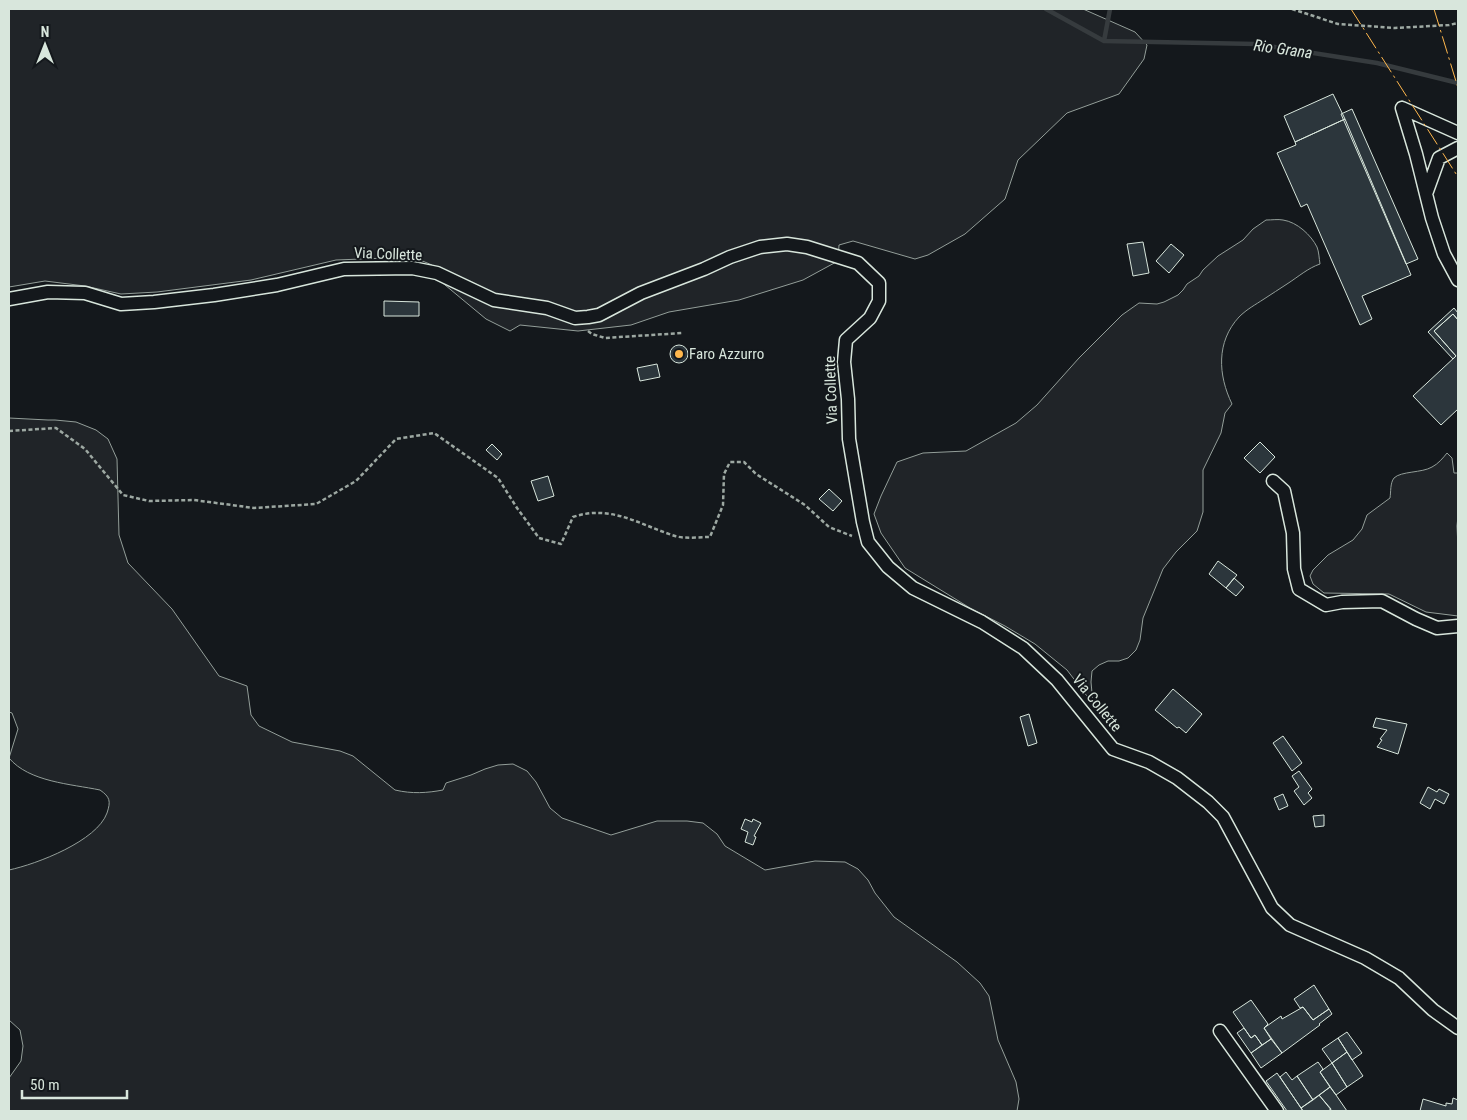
<svg xmlns="http://www.w3.org/2000/svg" width="1467" height="1120" viewBox="0 0 1467 1120" font-family="'Roboto Condensed',sans-serif">
  <rect width="100%" height="100%" fill="#14181c"/>
  <path fill="#202428" stroke="#939e99" d="M9 9H1083L1135 32 1147 45 1144 59 1119 94 1067 113 1018 160 1005 199 965 234 928 255 915 259 853 241 839 245 838 261 803 280 739 300 669 312 631 325 578 331 520 325 510 331 486 319 439 280 432 265 413 257 336 260 251 280 157 292 121 294 85 286 45 281 9 287Z
    M1266 220C1272 220 1278 219 1283 220 1297 222 1311 235 1317 247 1319 252 1319 258 1320 264 1308 268 1298 277 1287 284 1279 289 1272 294 1264 299 1255 305 1247 309 1239 317 1216 342 1218 375 1232 404L1225 413 1221 433 1203 470V512L1197 531 1176 552 1163 569 1143 618 1140 640 1136 650 1128 658 1119 661H1108L1099 665 1092 671 1091 682 1093 704 1067 670 1035 644 1005 626 970 608 905 568 881 533 874 514 881 496 897 462 923 453 966 451 1016 423 1037 405 1079 358 1122 315 1139 303 1157 304 1164 302 1178 295 1183 290 1187 284 1199 276 1203 270 1218 256 1243 240 1253 229Z
    M9 418 48 420H55L76 422 96 430 108 439 117 459 119 535 128 563 172 609 219 676 247 686 251 715 259 726 292 742 340 751 353 756 395 790C412 794 427 793 443 790L446 783 471 775 485 769 498 765 513 764 527 771 536 782 550 808 562 818 611 835 657 821H687L703 823 717 834 725 846 765 870 815 861 845 862 858 869 868 880 875 893 894 917 957 962 980 983 989 996 998 1040 1016 1082 1019 1099 1017 1111H9V1078L21 1061 23 1046 20 1030 9 1020V870C37 864 97 841 107 813 111 801 110 797 100 790 71 784 29 782 9 758L18 729 12 713 9 712Z
    M1447 453 1452 458 1454 473H1458V516L1457 526 1458 548V616L1426 612 1389 594 1324 593 1313 584 1310 576 1313 570 1328 555 1353 540 1362 529 1367 515 1390 498C1391 492 1390 483 1394 478 1401 471 1422 473 1432 467 1438 464 1443 458 1447 453Z"/>
  <g fill="none" stroke-linecap="round" stroke-linejoin="round">
    <path stroke="#363b3e" stroke-width="4.5" d="M1046 9 1104 41 1256 44 1377 63 1458 83
      M1104 41 1110 9"/>
  </g>
  <path fill="#2c363c" stroke="#d8e6dc" d="M1333 94 1345 119 1295 142 1284 116Z
    M1352 109 1418 259 1406 264 1341 114Z
    M1345 119 1411 275 1362 296 1372 319 1360 325 1307 204 1301 207 1277 153 1296 145 1295 142Z
    M1143 242 1149 273 1133 276 1127 244Z
    M1171 244 1184 255 1169 273 1156 261Z
    M384 301 419 302V316H384Z
    M1454 308 1458 313V320L1453 314 1434 331 1456 356 1453 359 1428 332Z
    M1453 314 1458 320V409L1441 425 1413 396 1456 356 1434 331Z
    M670 354a9 9 0 1 1 18 0a9 9 0 1 1-18 0Z
    M657 364 660 377 640 381 637 368Z
    M1260 442 1275 457 1260 473 1244 458Z
    M492 444 502 454 497 460 486 450Z
    M548 476 554 496 538 501 531 481Z
    M829 489 842 501 833 511 819 499Z
    M1218 561 1237 575 1226 588 1209 574Z
    M1234 578 1244 587 1236 596 1226 588Z
    M1173 689 1202 714 1186 733 1179 727 1177 728 1155 710Z
    M1029 714 1037 743 1028 746 1020 717Z
    M1376 718 1407 724 1398 754 1377 747 1382 740 1380 739 1387 730 1373 727Z
    M1283 736 1302 763 1292 771 1273 743Z
    M1299 771 1312 789 1308 793 1312 798 1304 805 1294 791 1299 787 1292 776Z
    M1428 787 1437 792 1439 789 1449 794 1444 804 1435 799 1430 809 1420 803Z
    M1283 794 1288 806 1279 810 1274 798Z
    M1324 815V826L1315 827 1313 816Z
    M745 819 752 822 753 819 761 823 754 836 756 837 753 845 745 842 748 832 741 829Z
    M1314 985 1329 1009 1313 1020 1303 1007 1300 1008 1294 999Z
    M1251 1000 1268 1024 1264 1028 1271 1039 1262 1045 1255 1035 1251 1038 1233 1012Z
    M1303 1007 1313 1020 1329 1009 1332 1014 1319 1024 1320 1025 1282 1053 1264 1028 1281 1016 1282 1019Z
    M1244 1028 1251 1038 1255 1035 1262 1045 1251 1053 1237 1033Z
    M1347 1032 1362 1053 1352 1060 1338 1038Z
    M1338 1038 1347 1052 1332 1063 1322 1049Z
    M1271 1039 1282 1053 1261 1068 1251 1053Z
    M1347 1052 1363 1076 1347 1087 1332 1063Z
    M1318 1062 1323 1069 1320 1072 1330 1087 1313 1100 1297 1076Z
    M1332 1063 1347 1087 1336 1095 1320 1072Z
    M1286 1072 1292 1080 1297 1076 1313 1100 1301 1108 1280 1077Z
    M1277 1073 1301 1108 1303 1111H1287L1266 1081Z
    M1330 1087 1336 1095 1347 1111H1332L1319 1095Z
    M1319 1095 1331 1109 1328 1111H1303L1301 1108Z
    M1453 1098 1458 1100V1111H1420L1423 1099 1446 1106V1103L1452 1104Z"/>
  <g fill="none" stroke-linecap="round" stroke-linejoin="round">
    <defs>
      <path id="minor" d="M1402 108 1416 154 1426 194
        M1402 108 1458 133
        M1458 148 1439 158 1426 194 1432 218 1444 254 1458 280
        M9 299 48 292 85 293 121 304 154 302 214 295 277 285 344 269 412 268 437 273 494 300 547 308 575 318 588 317 599 315 641 293 704 269 730 257 760 247 787 244 807 247 858 263 879 283V301L870 318 846 340 844 362 848 399 849 439 863 522 868 542 888 567 913 588 982 622 1023 648 1057 680 1113 749 1149 762 1177 778 1208 802 1223 817 1272 908 1290 925 1365 958 1399 978 1433 1010 1458 1028
        M1273 481 1284 491 1293 533 1294 569 1299 589 1326 605 1342 602 1382 601 1416 619 1437 628 1458 626
        M1220 1031 1277 1111"/>
    </defs>
    <use href="#minor" stroke="#d8e6dc" stroke-width="15"/>
    <path stroke="#9da8a2" stroke-width="2.5" stroke-dasharray="4 2.5" stroke-linecap="butt" d="M1292 9 1338 24 1395 28 1449 25 1458 23
      M588 331 592 334 605 338 683 333
      M9 431 56 428 85 449 123 495 149 501 194 500 254 508 316 504 356 481 396 439 434 433 498 478 517 508 539 538 561 544 573 517C611 504 640 525 675 536 685 539 699 537 710 537L723 505 724 474 730 462H744L756 474 805 505 829 527 852 536"/>
    <use href="#minor" stroke="#14181c" stroke-width="12"/>
    <path stroke="#ffb74d" stroke-width="1" stroke-dasharray="18 4 2.5 4" stroke-linecap="butt" d="M1351 9 1458 177
      M1434 9 1458 88"/>
  </g>
  <circle fill="#ffb74d" stroke="#14181c" stroke-width="2" cx="679" cy="354" r="5"/>
  <g text-anchor="middle" dominant-baseline="central" stroke-width="4" stroke-linejoin="round" paint-order="stroke">
    <g font-size="15" fill="#d8e6dc" stroke="#14181c">
      <text transform="translate(388 254) rotate(2)">Via Collette</text>
      <text transform="translate(831 390) rotate(-92)">Via Collette</text>
      <text transform="translate(1097 703) rotate(51)">Via Collette</text>
    </g>
    <g font-size="15" fill="#d8e6dc" stroke="#14181c" text-anchor="start">
      <text x="689" y="354">Faro Azzurro</text>
    </g>
    <g font-size="16" font-style="italic" fill="#d8e6dc" stroke="#14181c">
      <text transform="translate(1283 49) rotate(8)">Rio Grana</text>
    </g>
  </g>
  <rect width="1467" height="1120" fill="none" stroke="#d8e6dc" stroke-width="20"/>
  <g transform="translate(45 45)" stroke="#14181c" stroke-width="4" paint-order="stroke">
  <path d="M0-4L9 19L0 12L-9 19Z" fill="#d8e6dc"/>
  <text y="-8" font-size="14" font-weight="bold" text-anchor="middle" fill="#d8e6dc">N</text>
  </g>
  <path d="M22 1090v8h105v-8" fill="none" stroke="#d8e6dc" stroke-width="2.5"/>
  <text x="30" y="1090" font-size="15" fill="#d8e6dc" stroke="#14181c" stroke-width="4" paint-order="stroke">50 m</text>
</svg>
